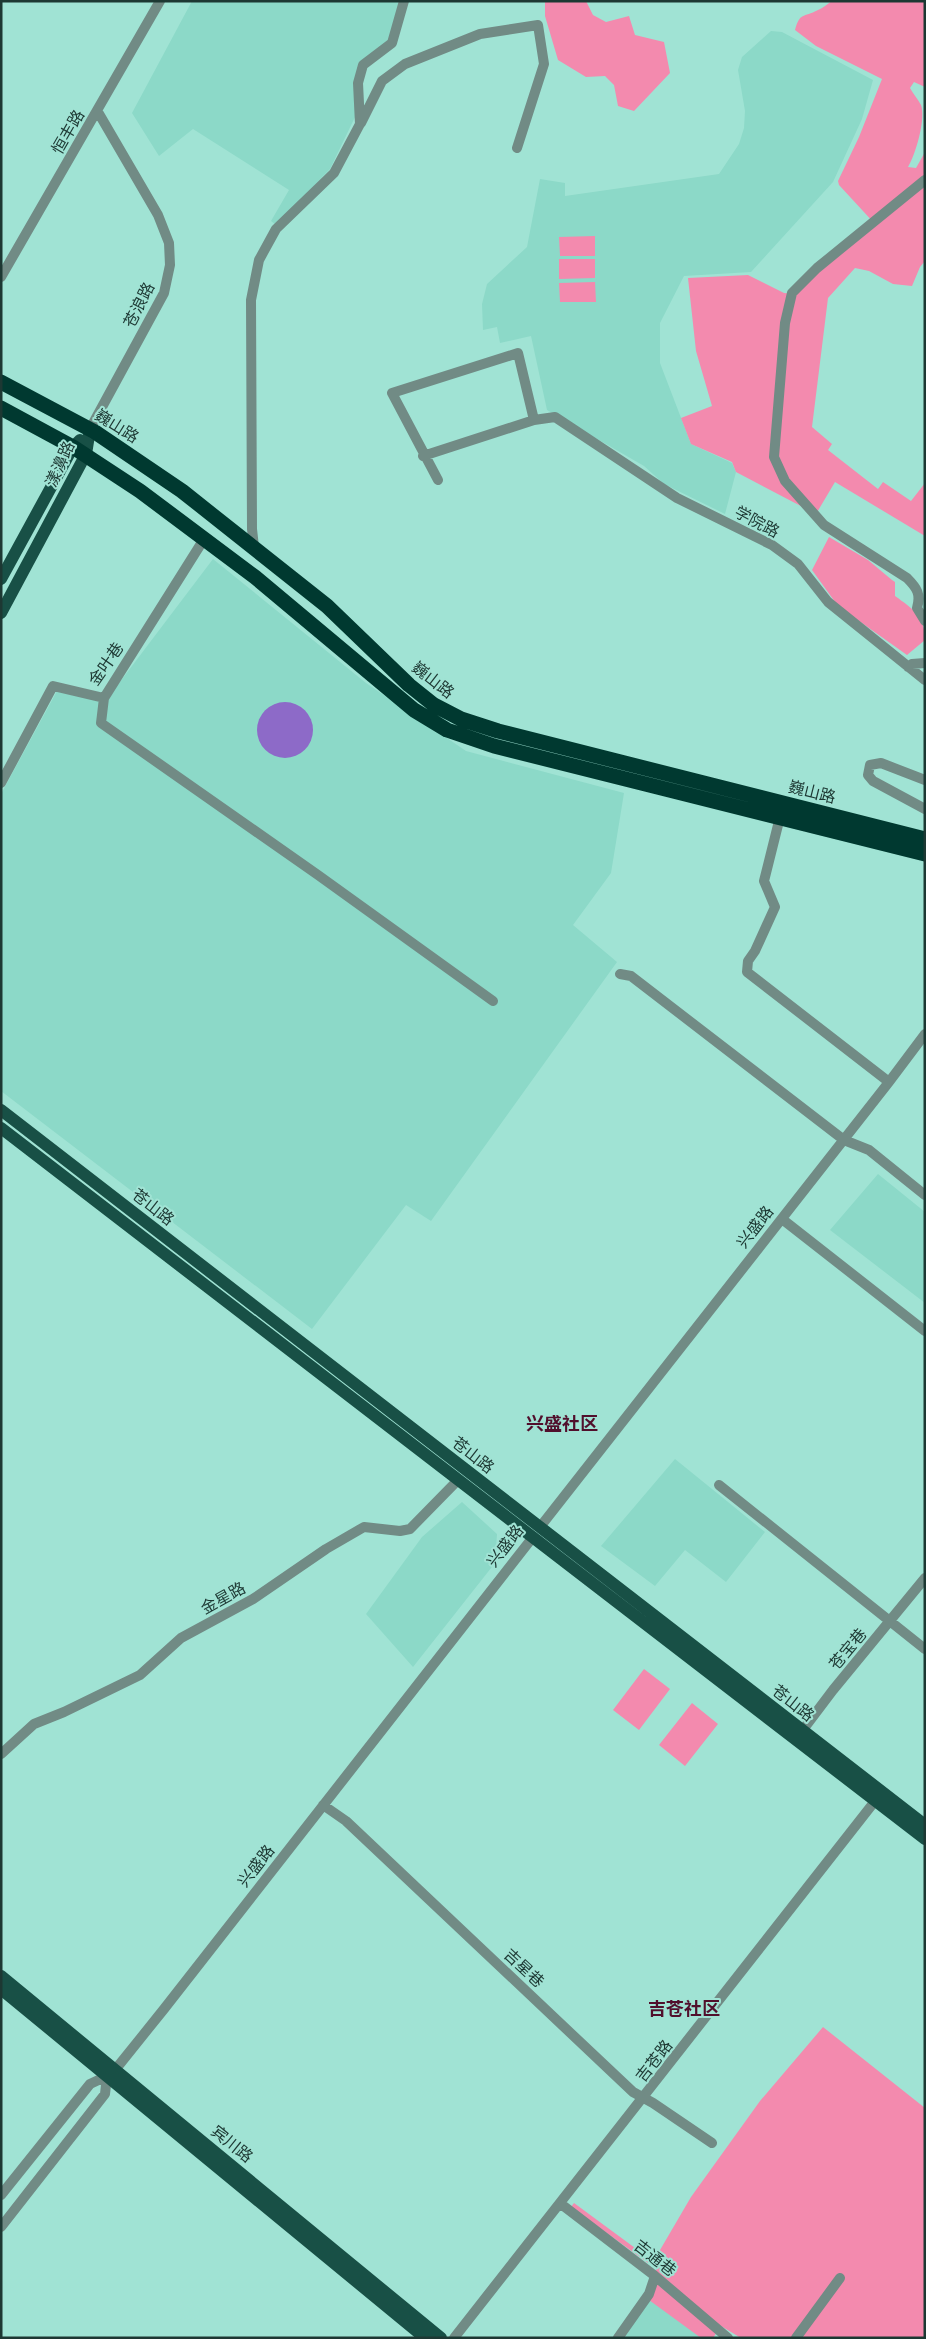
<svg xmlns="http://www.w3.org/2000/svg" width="926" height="2339" viewBox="0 0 926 2339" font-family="Arial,'Noto Sans SC',sans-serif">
  <rect width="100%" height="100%" fill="#a0e3d4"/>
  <path fill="#8cd9c8" d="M192 1H402L389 40 361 65 356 115 330 169 276 225 271 221 289 190 193 129 159 156 132 113Z
    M771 31 782 32 873 80 862 119 833 182 751 272 684 276 660 323V363L691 444 732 463 736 472 725 514 664 484 644 466 547 410 531 336 500 343 497 327 483 330 482 304 487 284 527 247 540 179 565 183V196L719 174 739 144 744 128 745 111 738 70 742 57Z
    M213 559 366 683 466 751 624 793 611 873 573 925 617 962 431 1221 406 1205 312 1329 1 1091V794L57 691 107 699Z
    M878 1174 925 1212V1303L830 1230Z
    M675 1459 765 1532 726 1582 685 1550 655 1586 601 1546Z
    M462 1502 497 1534 495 1563 413 1667 366 1614 422 1537Z
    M648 2288 697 2325 714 2338H612Z"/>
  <path fill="#f38aae" d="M545 1H586L593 15 606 22 629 16 635 35 664 42 670 73 634 111 618 106 614 85 605 76 586 77 558 60 545 16Z
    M832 1H925V87L914 82 910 88C913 94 918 99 921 105 926 118 916 154 908 167L916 168 925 152V261L920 267 912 286 893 284 869 271 855 268 828 298 812 427 832 444 828 450 878 489 883 482 911 501 925 483V536L835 482 816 514 736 472 732 462 691 444 681 418 712 406 696 351 688 278 748 275 784 293 796 294 802 284 875 224 839 185 838 181 859 137 882 79 816 46 795 30C800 12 803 18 818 10 823 8 827 4 832 1Z
    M595 236V256H560L559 237Z
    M559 259H595V278L559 279Z
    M595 282 596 302H560L559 283Z
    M829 537 868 560 892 580 895 582V596C913 609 925 616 925 640L907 655 838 606 812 570Z
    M644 1669 670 1689 639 1730 613 1710Z
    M692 1703 718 1724 685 1766 659 1745Z
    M823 2027 925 2108V2338H741L721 2326 713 2338H701L649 2300 657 2266 653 2262 691 2197 760 2101Z
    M574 2203 650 2259 648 2263 571 2207Z"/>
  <path fill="#8d6ac8" d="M257 730a28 28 0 1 1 56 0a28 28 0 1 1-56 0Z"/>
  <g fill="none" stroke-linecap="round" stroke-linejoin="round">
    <path stroke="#718b85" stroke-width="10" d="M361 123 382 81 405 64 480 34 538 25 544 64 517 148
      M925 180 817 268 792 293 785 323 774 457 785 481 824 525 907 578C917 588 921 594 917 608L925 621
      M1 277 160 1
      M90 429 164 293 170 265 169 243 158 215 98 112
      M423 456 534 420 555 417 677 498 772 545 798 564 828 602 925 680
      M438 480 392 393 518 353 534 420
      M254 547 252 529 251 300 259 260 276 229 334 173 360 124 358 83 363 65 392 43 404 1
      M908 667 912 664 925 663
      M104 698 101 723 318 875 493 1001
      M925 780 881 763 870 765 868 775 873 781 925 809
      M1 783 53 686 104 698 204 539
      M780 817 764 881 775 907 755 951 748 961 747 972 889 1082
      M620 974 631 976 844 1140 869 1150 925 1195
      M782 1219 925 1331
      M719 1485 925 1649
      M540 1527 889 1082 925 1034
      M799 1735 833 1690 925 1578
      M1 1754 34 1724 64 1712 140 1675 181 1638 253 1599 326 1549 364 1527 400 1531 410 1529 458 1480
      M323 1805 346 1821 633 2092 653 2103 712 2143
      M1 2195 90 2084 107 2076 115 2070 164 2009 533 1537
      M561 2204 655 2276 728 2338
      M1 2227 105 2094 107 2076
      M454 2338 875 1801
      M618 2338 649 2294 655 2276
      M796 2338 840 2278"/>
    <path stroke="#185046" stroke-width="12" d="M1 579 73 447 80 440
      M1 613 86 454 90 429
      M1 1110 925 1825
      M1 1128 925 1839
      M1 1976 441 2338
      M1 1989 425 2338"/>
    <path stroke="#003930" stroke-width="15" d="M1 382 95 432 182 491 327 606 409 685 434 705 461 719 498 731 925 839
      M1 408 73 447 140 491 255 577 414 710 447 730 494 746 925 854"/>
  </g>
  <g text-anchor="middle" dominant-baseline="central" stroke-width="4" stroke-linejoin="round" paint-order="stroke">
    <g font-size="16" fill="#1d3833" stroke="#a0e3d4">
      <text transform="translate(68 132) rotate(-60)">恒丰路</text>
      <text transform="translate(139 305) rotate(-63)">苍浪路</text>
      <text transform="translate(117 426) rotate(32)">巍山路</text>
      <text transform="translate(60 464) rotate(-66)">漾濞路</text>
      <text transform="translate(757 522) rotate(28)">学院路</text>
      <text transform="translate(106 664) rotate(-55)">金叶巷</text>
      <text transform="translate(433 680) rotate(38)">巍山路</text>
      <text transform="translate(812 792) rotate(14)">巍山路</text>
      <text transform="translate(153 1207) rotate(38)">苍山路</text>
      <text transform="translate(755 1227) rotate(-52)">兴盛路</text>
      <text transform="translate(473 1455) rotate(38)">苍山路</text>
      <text transform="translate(505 1546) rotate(-52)">兴盛路</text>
      <text transform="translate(223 1598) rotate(-29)">金星路</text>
      <text transform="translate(848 1649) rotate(-50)">苍宝巷</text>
      <text transform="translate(793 1703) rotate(38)">苍山路</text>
      <text transform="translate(256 1866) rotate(-52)">兴盛路</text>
      <text transform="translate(524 1968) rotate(43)">吉星巷</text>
      <text transform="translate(654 2061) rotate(-52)">吉苍路</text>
      <text transform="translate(232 2144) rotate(39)">宾川路</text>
      <text transform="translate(655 2258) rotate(38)">吉通巷</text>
    </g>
    <g font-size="18" font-weight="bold" fill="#510f2c" stroke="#a0e3d4">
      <text x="562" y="1424">兴盛社区</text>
      <text x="684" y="2009">吉苍社区</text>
    </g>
  </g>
  <rect width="926" height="2339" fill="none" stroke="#1d3833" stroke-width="5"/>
</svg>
